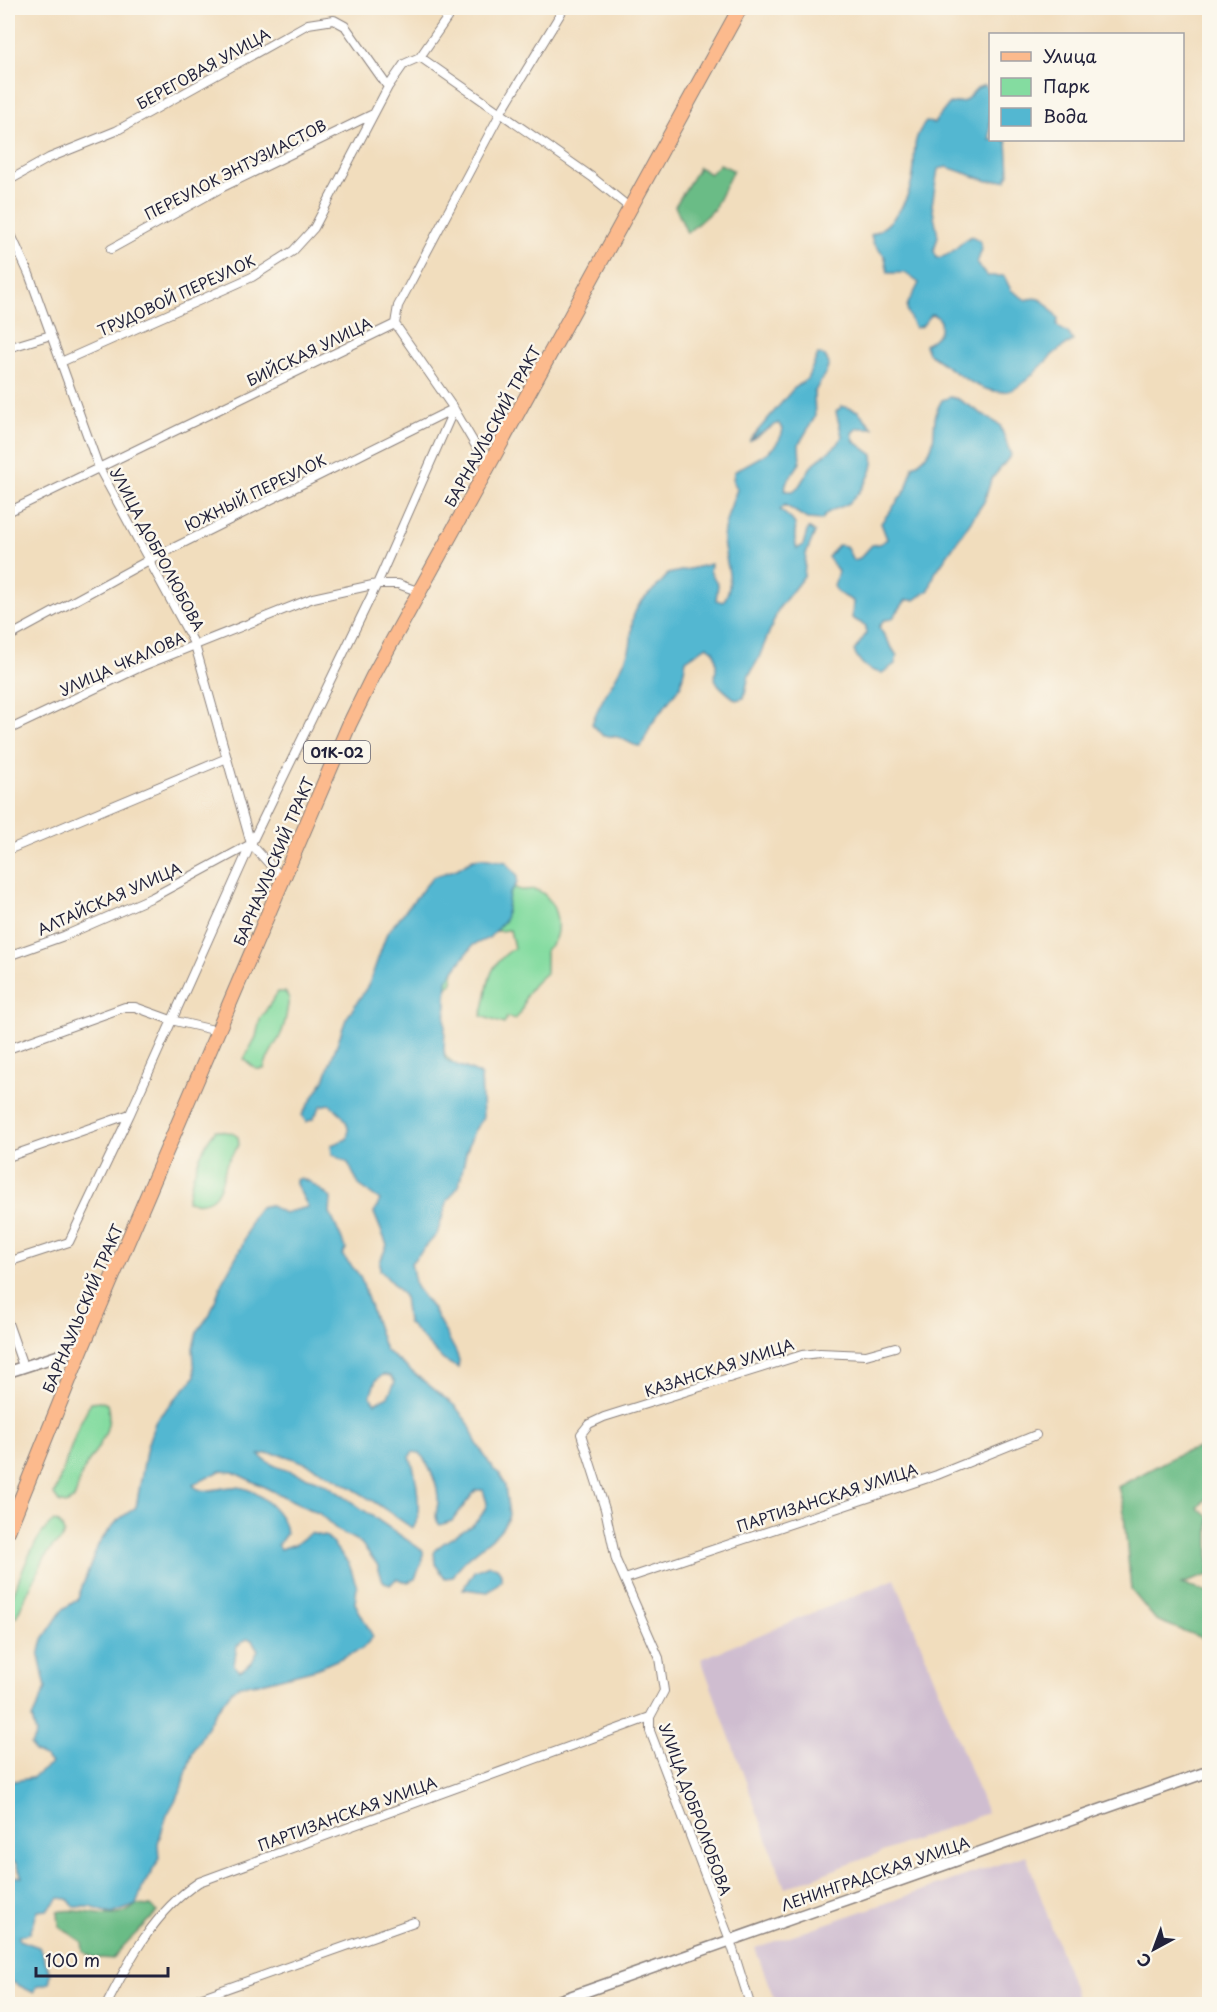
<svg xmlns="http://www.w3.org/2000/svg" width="1217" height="2012" viewBox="0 0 1217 2012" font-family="'Playpen Sans',sans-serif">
  <rect width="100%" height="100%" fill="#fbf7ec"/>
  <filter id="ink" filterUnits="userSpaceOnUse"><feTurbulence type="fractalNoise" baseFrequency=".0167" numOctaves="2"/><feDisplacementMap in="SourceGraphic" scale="12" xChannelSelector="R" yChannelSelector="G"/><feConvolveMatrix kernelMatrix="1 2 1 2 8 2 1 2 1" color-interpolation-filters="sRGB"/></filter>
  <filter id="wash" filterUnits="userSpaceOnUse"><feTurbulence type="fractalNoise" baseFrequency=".008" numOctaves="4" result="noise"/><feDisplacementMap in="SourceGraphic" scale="24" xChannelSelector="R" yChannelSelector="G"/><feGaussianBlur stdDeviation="1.35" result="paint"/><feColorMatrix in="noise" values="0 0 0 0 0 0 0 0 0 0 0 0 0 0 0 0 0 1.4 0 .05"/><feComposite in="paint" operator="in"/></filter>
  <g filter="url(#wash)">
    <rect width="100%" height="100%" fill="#f1ddbd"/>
    <path fill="#cfbdd0" d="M895 1579 987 1813 785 1888 701 1659Z
      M1026 1855 1079 2004H776L755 1948Z"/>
    <path fill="#84dca0" stroke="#537f6e" stroke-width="1.5" d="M500 879C506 882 514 889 521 890 526 891 531 888 536 890 556 895 567 937 546 949V973C538 980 530 987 526 996 522 1005 524 1012 515 1019L507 1017 504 1024 481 1016C491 984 483 969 514 948L510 930 486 932 456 959 452 982 441 995 444 1051 446 1057 460 1068 373 1057Z
      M278 992H285L289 998C287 1010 286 1025 280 1036 275 1046 266 1057 264 1069H256L244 1059 256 1037 260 1019Z
      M216 1130 232 1133 238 1137 239 1145C235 1151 228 1159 226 1165 220 1189 217 1208 187 1201 192 1178 199 1149 216 1130Z
      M100 1401 107 1404C116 1434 90 1453 80 1478 77 1485 78 1493 73 1500L66 1504 59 1502 54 1495 79 1425 91 1402Z
      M54 1521 61 1525 64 1533 61 1541 53 1546 44 1559 16 1617 8 1618V1607C18 1583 33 1535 54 1521Z"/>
    <path fill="#6bbc86" stroke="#466f60" stroke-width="1.5" d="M720 164 733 170 714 209 687 233 675 206 699 167 710 174Z
      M1209 1445V1495L1198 1508 1209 1517V1575L1181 1584 1209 1593V1641L1156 1620 1131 1590 1123 1505 1118 1487 1179 1454Z
      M136 1905 151 1906 157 1912C143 1929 125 1941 113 1959 100 1957 94 1961 83 1951L82 1942 59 1926 58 1912C84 1905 113 1927 136 1905Z"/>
    <path fill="#53b7d1" stroke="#3a6c86" stroke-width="1.5" fill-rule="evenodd" d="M985 85 990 93V140H1005L1007 142 1009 173 1006 180 988 181 947 167 938 169 932 205 938 236 934 251 937 258C954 256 958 242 972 236L980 241 982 249 977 263 987 276H1004L1011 290 1026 300C1042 293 1048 307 1058 318L1057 326 1069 334 1073 341C1050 352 1039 372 1019 386 991 406 951 368 928 353L925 345C936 337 944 333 939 318L932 314 922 326 915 328C900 300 909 307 919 283L905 273H888L885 257 873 243 871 235C893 225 907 204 912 180 918 157 908 143 926 122L934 123 949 104 965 101 977 88Z
      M818 354 825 356 829 364 826 372 814 393 815 417 799 444 800 463 786 483 785 491H793L799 486 812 465 838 444 842 436 836 412 842 406 858 411 873 428H857L852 433 854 441 873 455C876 471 861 492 850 502 840 510 829 507 822 520L807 519 785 505 780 510C807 530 789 525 797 549L803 545 808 528 815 532 806 554 804 576 779 608 758 660 749 675 744 698 736 700C700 672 723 682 714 651L707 646 686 660 681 685 651 725 641 747C622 743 627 735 603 736L592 724C600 698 618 678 628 653 634 640 629 625 635 612 641 597 659 588 668 574L711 564 710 571 718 585 716 600 723 602C737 582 724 560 723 539 723 523 732 504 737 489L733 481 734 472C753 459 779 453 783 429L778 423 749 441 794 388 807 379Z
      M950 397 958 399 1000 425 1011 455 991 480 984 502 935 573 929 590 915 600H906L892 619 884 620 879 627 897 656 895 664 882 673C868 671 860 664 854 651L866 634V626L852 618 853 601 838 593 834 586 838 571 828 557 838 545 846 546 853 560 860 558 872 545 880 544 887 539 881 523 906 490 913 466C947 446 925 426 942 400Z
      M482 858 506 862 517 875V883L509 895 505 920 489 938 473 945 447 980 444 1051 445 1059C457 1067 474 1069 481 1076L483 1118 474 1131 466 1153 459 1186 448 1200 437 1234 411 1263 416 1287 432 1308 456 1352 459 1360 458 1368 443 1360 407 1322 404 1296 380 1270V1262L387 1245 374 1213 380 1200 359 1185 348 1163 332 1154 331 1145 347 1139C352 1124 341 1112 329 1104L321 1106 313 1119 306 1122 302 1115 324 1080 346 1019 369 984 387 933 433 877 457 869 473 859Z
      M300 1178 310 1182 331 1198 330 1213 346 1249 342 1255 360 1276 385 1350 455 1406 469 1424 476 1442 493 1469 500 1474 505 1486 509 1515C498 1544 466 1550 453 1577L445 1578 435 1564 434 1551C451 1533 480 1530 487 1503L483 1490H476L452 1521 440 1525C432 1517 439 1508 438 1498 437 1481 430 1467 420 1453L412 1452 410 1457C416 1471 424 1520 412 1528 384 1508 292 1443 259 1455 276 1472 306 1473 327 1485L423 1551V1559L415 1579 408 1582 396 1579 390 1585 383 1581 377 1564 361 1543 337 1530 320 1514 233 1472 220 1471 193 1485C203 1497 224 1485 238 1487 258 1489 286 1514 286 1534L278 1545 280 1549 296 1544 310 1533 327 1537 349 1564 357 1587 355 1603 373 1637 362 1649 316 1669 261 1683 241 1685 232 1690 214 1714 193 1752 180 1792 167 1815 158 1843 159 1860 143 1886 136 1905 112 1914 91 1907H74L68 1899 59 1898 47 1910 38 1911 30 1933 19 1936V1940L39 1947 51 1974 49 1983 37 1986 34 1993 8 1980V1876L22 1877 15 1862 8 1863V1782L32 1778 51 1764 45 1757 34 1752 31 1745 36 1734 32 1718 46 1688 39 1656 43 1639 63 1609 77 1600 98 1545 106 1534 118 1520 136 1507 147 1446 156 1420 195 1377 193 1348 197 1332 210 1314 223 1280 242 1246 252 1217 260 1207 269 1205 284 1213 308 1207 296 1184V1180ZM383 1375 391 1376 395 1382 388 1396 375 1403 370 1396 376 1380ZM247 1639 252 1640 258 1650 252 1662 240 1671 234 1665 237 1646Z
      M489 1565 497 1567 501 1574V1581L488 1592 463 1589 474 1571Z"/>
  </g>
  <g filter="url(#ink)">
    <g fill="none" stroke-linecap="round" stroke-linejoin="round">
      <defs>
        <path id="minor" d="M420 57 592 177 630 208
          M8 181 49 158 116 131 308 24 334 20 345 26 388 87
          M8 228 29 274 99 468 195 645 251 844 283 879
          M111 249 223 187 371 115
          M395 324 454 409 477 448 491 461
          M8 348 51 335
          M61 362 252 277 293 251 314 228 388 87 404 64 420 57 454 8
          M8 512 395 324 398 306 501 112 564 8
          M8 637 149 560 453 409
          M8 730 145 665 313 598 377 584H398L420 592
          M8 850 227 758
          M8 956 64 936 153 897 251 844
          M8 1049 125 1007H135L171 1020 218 1031
          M8 1157 130 1114
          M8 1262 69 1242 130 1114 251 844 377 584 454 409
          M8 1323 23 1366
          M625 1579 937 1475 1036 1435
          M107 2004C130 1958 155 1911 199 1882L650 1717
          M183 2004 414 1922
          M750 2004 730 1940 650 1731V1717L664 1691 659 1658 616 1560 605 1509 581 1434 589 1424 604 1417 802 1355 820 1353 866 1355 895 1347"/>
        <path id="tertiary" d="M8 1372 82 1348
          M550 2004 1210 1771"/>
        <path id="primary" d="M8 1531 82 1348 349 725 373 676 740 8"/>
      </defs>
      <use href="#minor" stroke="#8a807c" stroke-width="10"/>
      <use href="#tertiary" stroke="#8a807c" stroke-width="13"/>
      <use href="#primary" stroke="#8a807c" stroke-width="16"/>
      <use href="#minor" stroke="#fff" stroke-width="8"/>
      <use href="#tertiary" stroke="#fff" stroke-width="10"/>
      <use href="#primary" stroke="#fcba8d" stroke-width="14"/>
    </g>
  </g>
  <g text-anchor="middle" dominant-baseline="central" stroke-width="5" stroke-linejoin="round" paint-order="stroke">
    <rect fill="#fbf7ec" stroke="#636270" stroke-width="1.5" x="304" y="741" width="66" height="22" rx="4.5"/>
    <g font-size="14" font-weight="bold" fill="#22223b">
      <text x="337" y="752">01К-02</text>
    </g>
    <g font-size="15" fill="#22223b" stroke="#fbf7ec">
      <text transform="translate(203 68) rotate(-29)">БЕРЕГОВАЯ УЛИЦА</text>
      <text transform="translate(235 169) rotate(-27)">ПЕРЕУЛОК ЭНТУЗИАСТОВ</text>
      <text transform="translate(176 295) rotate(-25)">ТРУДОВОЙ ПЕРЕУЛОК</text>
      <text transform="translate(309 351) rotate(-26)">БИЙСКАЯ УЛИЦА</text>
      <text transform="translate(492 426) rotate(-61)">БАРНАУЛЬСКИЙ ТРАКТ</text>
      <text transform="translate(255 492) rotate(-26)">ЮЖНЫЙ ПЕРЕУЛОК</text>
      <text transform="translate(158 549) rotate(62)">УЛИЦА ДОБРОЛЮБОВА</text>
      <text transform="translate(122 663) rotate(-24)">УЛИЦА ЧКАЛОВА</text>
      <text transform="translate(273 861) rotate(-67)">БАРНАУЛЬСКИЙ ТРАКТ</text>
      <text transform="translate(109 898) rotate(-24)">АЛТАЙСКАЯ УЛИЦА</text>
      <text transform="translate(82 1308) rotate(-67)">БАРНАУЛЬСКИЙ ТРАКТ</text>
      <text transform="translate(719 1367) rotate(-18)">КАЗАНСКАЯ УЛИЦА</text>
      <text transform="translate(827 1497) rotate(-18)">ПАРТИЗАНСКАЯ УЛИЦА</text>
      <text transform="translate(696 1809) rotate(70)">УЛИЦА ДОБРОЛЮБОВА</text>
      <text transform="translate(347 1813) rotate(-20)">ПАРТИЗАНСКАЯ УЛИЦА</text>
      <text transform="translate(875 1873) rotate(-19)">ЛЕНИНГРАДСКАЯ УЛИЦА</text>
    </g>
  </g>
  <rect width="1217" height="2012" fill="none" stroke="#fbf7ec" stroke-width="30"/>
  <rect x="989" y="33" width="195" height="108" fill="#fbf7ec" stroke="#a4a2a5" stroke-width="1.5"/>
  <rect x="1001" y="52" width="30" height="9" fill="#fcba8d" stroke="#a4a2a5" stroke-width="1.5"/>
  <text x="1043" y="63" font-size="18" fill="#22223b">Улица</text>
  <rect x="1001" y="78" width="30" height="18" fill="#84dca0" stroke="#a4a2a5" stroke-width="1.5"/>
  <text x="1043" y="93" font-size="18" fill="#22223b">Парк</text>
  <rect x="1001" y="108" width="30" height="18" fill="#53b7d1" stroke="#a4a2a5" stroke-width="1.5"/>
  <text x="1043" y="123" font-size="18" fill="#22223b">Вода</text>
  <g transform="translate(1154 1949) rotate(221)" stroke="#fbf7ec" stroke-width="4.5" paint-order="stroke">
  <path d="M0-4.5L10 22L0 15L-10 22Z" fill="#22223b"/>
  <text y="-9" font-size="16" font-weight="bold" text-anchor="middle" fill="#22223b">С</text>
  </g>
  <path d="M36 1967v9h132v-9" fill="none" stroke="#22223b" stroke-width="3"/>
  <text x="45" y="1967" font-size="18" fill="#22223b" stroke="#fbf7ec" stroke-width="4.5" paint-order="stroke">100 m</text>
</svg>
